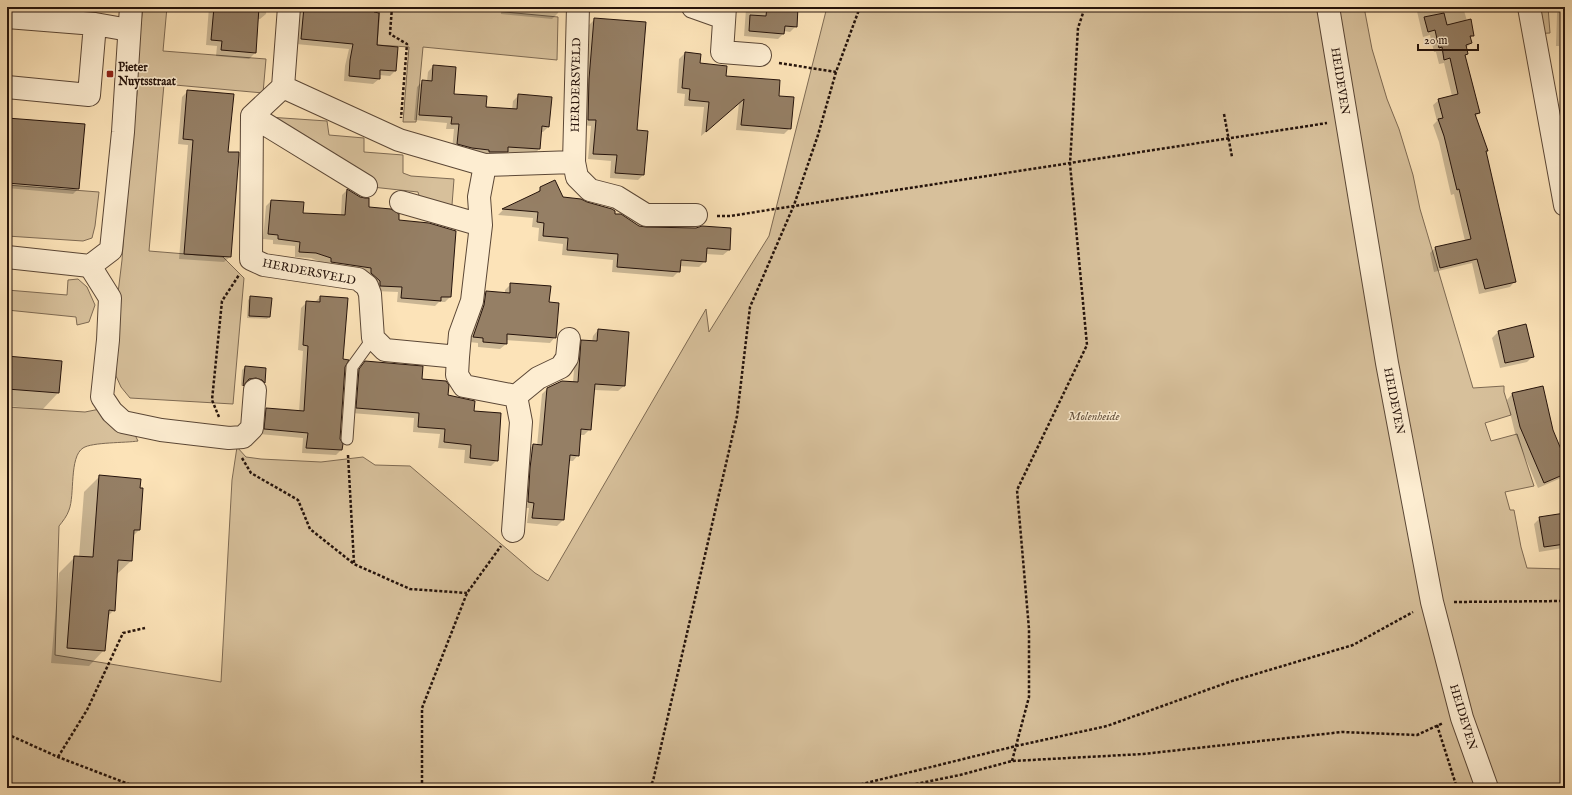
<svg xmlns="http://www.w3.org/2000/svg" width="1572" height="795" viewBox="0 0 1572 795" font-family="'IM FELL English',serif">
  <rect width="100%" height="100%" fill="#fce3b8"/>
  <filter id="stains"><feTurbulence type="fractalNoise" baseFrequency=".005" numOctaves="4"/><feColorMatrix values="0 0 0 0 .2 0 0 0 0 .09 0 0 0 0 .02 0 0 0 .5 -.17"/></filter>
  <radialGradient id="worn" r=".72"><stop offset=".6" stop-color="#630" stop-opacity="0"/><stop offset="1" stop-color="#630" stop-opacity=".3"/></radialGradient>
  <path fill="#d7c09b" stroke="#7e6a53" d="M143 7H167L163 51 266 59 263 93 164 84 149 251 223 257 244 278 233 404 130 398 121 387 116 376 118 293 122 260 127 184 137 93 136 62Z
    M380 7H473V9L558 17 557 60 423 47 416 122H403L409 47 377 45Z
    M827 7H1364L1372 49 1387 99 1399 129 1413 175 1420 209 1473 388 1504 386V392L1511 415 1485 423 1491 441 1517 434 1534 486 1505 492 1510 510H1514L1521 547 1527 568 1565 569V788H7V407L85 412 100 409 133 431 138 441C126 443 92 442 83 448 69 457 75 495 69 510 67 516 63 521 59 526L55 655 221 682 232 480 237 447 246 457 261 459 321 462 363 457 375 465 410 466 535 573 548 581 706 309 709 332 769 236Z
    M1525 7H1548L1550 33 1531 34Z
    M268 117 327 121 329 135 364 138V152L403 155V173L411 176 454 179 452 205 421 203 418 192 372 187Z
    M7 185 99 192 95 226 92 238 83 241 7 236Z
    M78 279 87 287 95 305 89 322 77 325 76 317 7 310V290L67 295 68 280Z"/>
  <path fill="#0003" d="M209 7H267L266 14 260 19H257L255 53 249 59 216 56 217 46 206 45Z
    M299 7H379L376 46 395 71 390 76 379 75V79L373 84 344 81 345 66 349 49 296 44Z
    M501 7H559L558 13 552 19 501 14Z
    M736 7H787L796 26 790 32 784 31 783 34 778 39 744 36 746 9 736 8Z
    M1416 7H1463L1467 21 1473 35 1470 39 1471 43 1466 48 1467 54 1464 57 1479 113 1475 117 1487 151 1485 152 1515 281 1510 287 1479 294 1472 263 1434 272 1430 253 1435 248 1465 241 1454 194 1451 195 1439 142 1433 125 1437 121 1433 105 1439 100 1452 96 1444 63 1439 64 1436 52H1434L1430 35 1423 37Z
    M1562 7H1565V102L1560 103 1559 46H1556L1557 13Z
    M595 19 643 175 638 180 610 178 611 161 588 159 591 126 582 125 583 86 589 25Z
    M685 53 699 64 725 77 778 97 790 128 784 134 736 130 739 103 701 136 704 107 684 106 685 94 677 93 679 59Z
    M433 66 453 94 485 108 512 110 513 101 519 95 548 127 543 132H541L539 149 534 155 506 152 501 157 452 149 454 129H446L447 123 414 120 417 87 423 81H427L428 72Z
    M188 91 227 152 230 257 224 262 179 259 188 145 178 144 182 97Z
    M7 119 78 189 73 194 7 188Z
    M541 188 563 198 614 215 639 227 729 250 723 255 705 254V261L699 267 679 266V271L673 277 612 272 613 260 562 255 563 244 538 241 539 228 532 227 533 218 498 215 503 210 535 195Z
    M347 190 359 198 368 208 397 221 450 297 445 302H439L435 306 397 302 398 292 375 291 326 264 311 258 295 257V246L273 244V240L263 239 266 206 271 201 302 214 341 216 342 195Z
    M511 284 548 303 555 337 550 343 506 340V344L500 349 478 347V343L469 342 480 298 486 292 505 293V290Z
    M251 297 269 317 267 319 247 318 248 300Z
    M320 297 344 366 339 439 342 445 341 450 336 455 302 453 303 438 259 434 261 414 267 409 299 412 303 351 298 350 301 308 307 302H315Z
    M1525 326 1533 356 1527 362 1500 368 1492 338 1498 332Z
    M598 330 624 386 618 391 594 390 590 429 584 435H580L578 455 573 461H568L563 520 557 526 527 523 529 508H522L528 451 533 445 537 446 542 394 548 388 573 382 576 346 582 341 592 342 593 336Z
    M7 357 58 393 43 409 7 406Z
    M365 362 421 380 473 412 497 460 491 466 464 463 465 450 438 448 440 434 413 432 414 418 351 413 354 376Z
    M245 367 265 369 264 382 262 384 252 380 246 381 241 386 242 370Z
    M1542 387 1552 431 1565 462V474L1561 478 1538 488 1515 433 1507 400 1512 394Z
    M100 476 139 530 133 536 131 561 116 575 114 610 107 617 104 650 89 666 51 663 59 573 75 557H79L84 492Z
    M1565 514V551H1564L1563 548 1539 552 1534 524 1540 518Z"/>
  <path fill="#957f65" stroke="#25130b" d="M214 7H259L256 53 221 50 222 41 211 40Z
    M304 7H375L374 12 379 13 377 45 398 47 396 71 380 70V79L349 76 350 60 353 44 301 39Z
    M767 7H798L797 27 785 26 784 34 749 31 750 15 766 16Z
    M1444 13 1447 25 1471 19 1474 36H1470L1472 43 1466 45 1468 54 1465 55 1480 113 1475 114 1488 151H1486L1516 282 1485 289 1477 259 1440 268 1435 247 1471 239 1459 189 1457 190 1444 136 1438 119 1443 118 1438 99 1458 94 1450 58 1444 60 1442 47 1439 48 1435 30 1428 32 1424 17Z
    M594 18 646 22 637 130 648 131 644 175 615 173 617 155 593 154 596 120H588L589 79Z
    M685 52 701 54 700 63 727 66 726 76 780 80 779 96 794 97 791 129 741 125 744 99 706 132 709 102 689 100 690 89 682 88Z
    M433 65 456 67 454 94 487 96 486 107 517 109 518 94 552 97 549 127 542 126 540 149 508 147V152H489V150L472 148 457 144 459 124H451L452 117 419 115 422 80 432 81Z
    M187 90 234 94 228 152H239V155L231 257 184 254 193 140 183 139Z
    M7 118 85 124 79 189 7 183Z
    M555 180 563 197 581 199 587 202 612 209 615 211V214H621L639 226 646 227 696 228 702 226 731 228 730 250 707 248 706 262 681 260 680 272 617 267 618 254 567 250 568 238 543 236 544 223 537 222 538 212 502 209 540 191V187Z
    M347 189 360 197 365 198H369V207L391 209 399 214V220L429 223 456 231 451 297H441V301L401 298 402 287 380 286V281L371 273V268L331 262V258L316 253 299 252 300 242 278 239V235L268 234 271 200 304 202 303 213 345 215Z
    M510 283 551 286 549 302 559 303 556 338 507 334V344L483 342V338L473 337 484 305 486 291 510 293Z
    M250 296 272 298 270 317 249 316Z
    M320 296 348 298 343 359 349 360 345 367 340 439 343 444 342 450 306 448 308 433 264 429 266 408 304 411 308 346 303 345 306 301 320 302Z
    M1526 324 1534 357 1505 363 1498 331Z
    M598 329 629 332 625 386 595 384 591 430 581 429 579 456 570 455 564 520 532 518 534 503 528 502 530 468 533 444 542 445 547 388 562 381 578 382 581 340 597 341Z
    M7 356 62 361 59 393 7 389Z
    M365 361 423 366 422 379 446 381 449 385 448 395 475 401 474 411 501 413 498 461 470 458 471 445 444 442 445 429 418 427 419 413 356 408 359 369Z
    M245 366 266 368 265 383 262 380 256 378 249 379 243 386Z
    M1543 386 1553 430 1565 459V474L1544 483 1520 427 1512 393Z
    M99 475 141 479 140 488H143L140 530H134L132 561 118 560 115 611 109 610 105 651 67 648 74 556 93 557Z
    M1565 513V544L1544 547 1539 517Z"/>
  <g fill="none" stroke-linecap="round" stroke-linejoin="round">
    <defs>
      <path id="service" d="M347 439 352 367 373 338"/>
      <path id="minor" d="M289 7 283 87 252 116 251 259 264 265 358 279 367 286 370 294 373 338 385 350 458 357
        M578 7 574 162 577 177 590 190 617 197 646 215H696
        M693 7 724 18
        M725 7 722 52 760 55
        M1328 7 1387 363 1432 602 1462 718 1487 788
        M1529 7 1565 205
        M7 17 95 24 129 30
        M7 87 89 95 95 24
        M283 87 399 140 485 165 574 162
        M252 116 366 186
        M485 165 479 197 481 225 472 301 460 334 458 357 457 375 464 386 516 396 538 378 561 367 567 358 569 339
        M401 202 481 225
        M90 266 110 298 108 340 102 397 112 412 123 422 161 430 229 438 243 437 252 428 255 390
        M513 531 521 422 516 396"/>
      <path id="tertiary" d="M7 257 90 266 111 250 123 132 131 7"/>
    </defs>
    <use href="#service" stroke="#5b4736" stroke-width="13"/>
    <use href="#minor" stroke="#5b4736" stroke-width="24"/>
    <use href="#tertiary" stroke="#5b4736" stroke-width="24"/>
    <path stroke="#25130b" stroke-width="2.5" stroke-dasharray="3 2" stroke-linecap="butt" d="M392 7 390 34 407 44 401 118
      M779 63 836 72
      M1224 114 1232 157
      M717 216H730L1327 123
      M219 417 212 400 222 301 239 275
      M348 455 354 563
      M242 458 251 473 298 500 310 529 354 564 410 589 467 593
      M1454 602 1565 601
      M1437 725 1457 788
      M7 734 58 757 139 788
      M58 757 87 710 123 633 145 628
      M1012 761 1029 697V629L1017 490 1087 345 1070 164 1078 28 1085 7
      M422 788V708L467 593 501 546
      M649 788 653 781 737 416 750 307 794 205 818 135 836 72 860 7
      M846 788 1016 746 1107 726 1229 682 1353 645 1413 612
      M896 788 960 775 1012 761 1143 754 1342 732 1417 735 1443 723"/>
    <use href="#service" stroke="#fdedd1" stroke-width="11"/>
    <use href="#minor" stroke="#fdedd1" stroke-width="22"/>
    <use href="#tertiary" stroke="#fdedd1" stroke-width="22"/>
  </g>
  <rect fill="#8f2418" stroke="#fdedd1" stroke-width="1.5" x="106" y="70" width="8" height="8" rx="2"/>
  <g text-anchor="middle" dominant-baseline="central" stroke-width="3" stroke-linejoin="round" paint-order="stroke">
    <g font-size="12" font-weight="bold" fill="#25130b" stroke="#fdedd1" text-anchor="start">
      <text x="118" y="67">Pieter<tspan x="118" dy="14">Nuytsstraat</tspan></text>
    </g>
    <g font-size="12" fill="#25130b" stroke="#fdedd1">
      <text transform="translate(1340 81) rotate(81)">HEIDEVEN</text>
      <text transform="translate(576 85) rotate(-89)">HERDERSVELD</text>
      <text transform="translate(309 272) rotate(11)">HERDERSVELD</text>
      <text transform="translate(1394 401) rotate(79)">HEIDEVEN</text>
      <text transform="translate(1463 717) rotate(73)">HEIDEVEN</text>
    </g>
    <g font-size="12" font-style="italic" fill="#63503d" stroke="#fdedd1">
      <text x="1094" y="416">Molenheide</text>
    </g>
  </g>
  <rect width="1572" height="795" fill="none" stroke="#fce3b8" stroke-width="24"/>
  <rect x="8" y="8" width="1556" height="779" fill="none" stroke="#25130b" stroke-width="2"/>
  <rect x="12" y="12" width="1548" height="771" fill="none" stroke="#25130b"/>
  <path d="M1418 44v6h60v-6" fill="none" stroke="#25130b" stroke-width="2"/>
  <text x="1424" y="44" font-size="12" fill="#25130b" stroke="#fdedd1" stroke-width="3" paint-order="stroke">20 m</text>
  <rect width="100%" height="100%" filter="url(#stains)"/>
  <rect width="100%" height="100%" fill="url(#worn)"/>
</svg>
